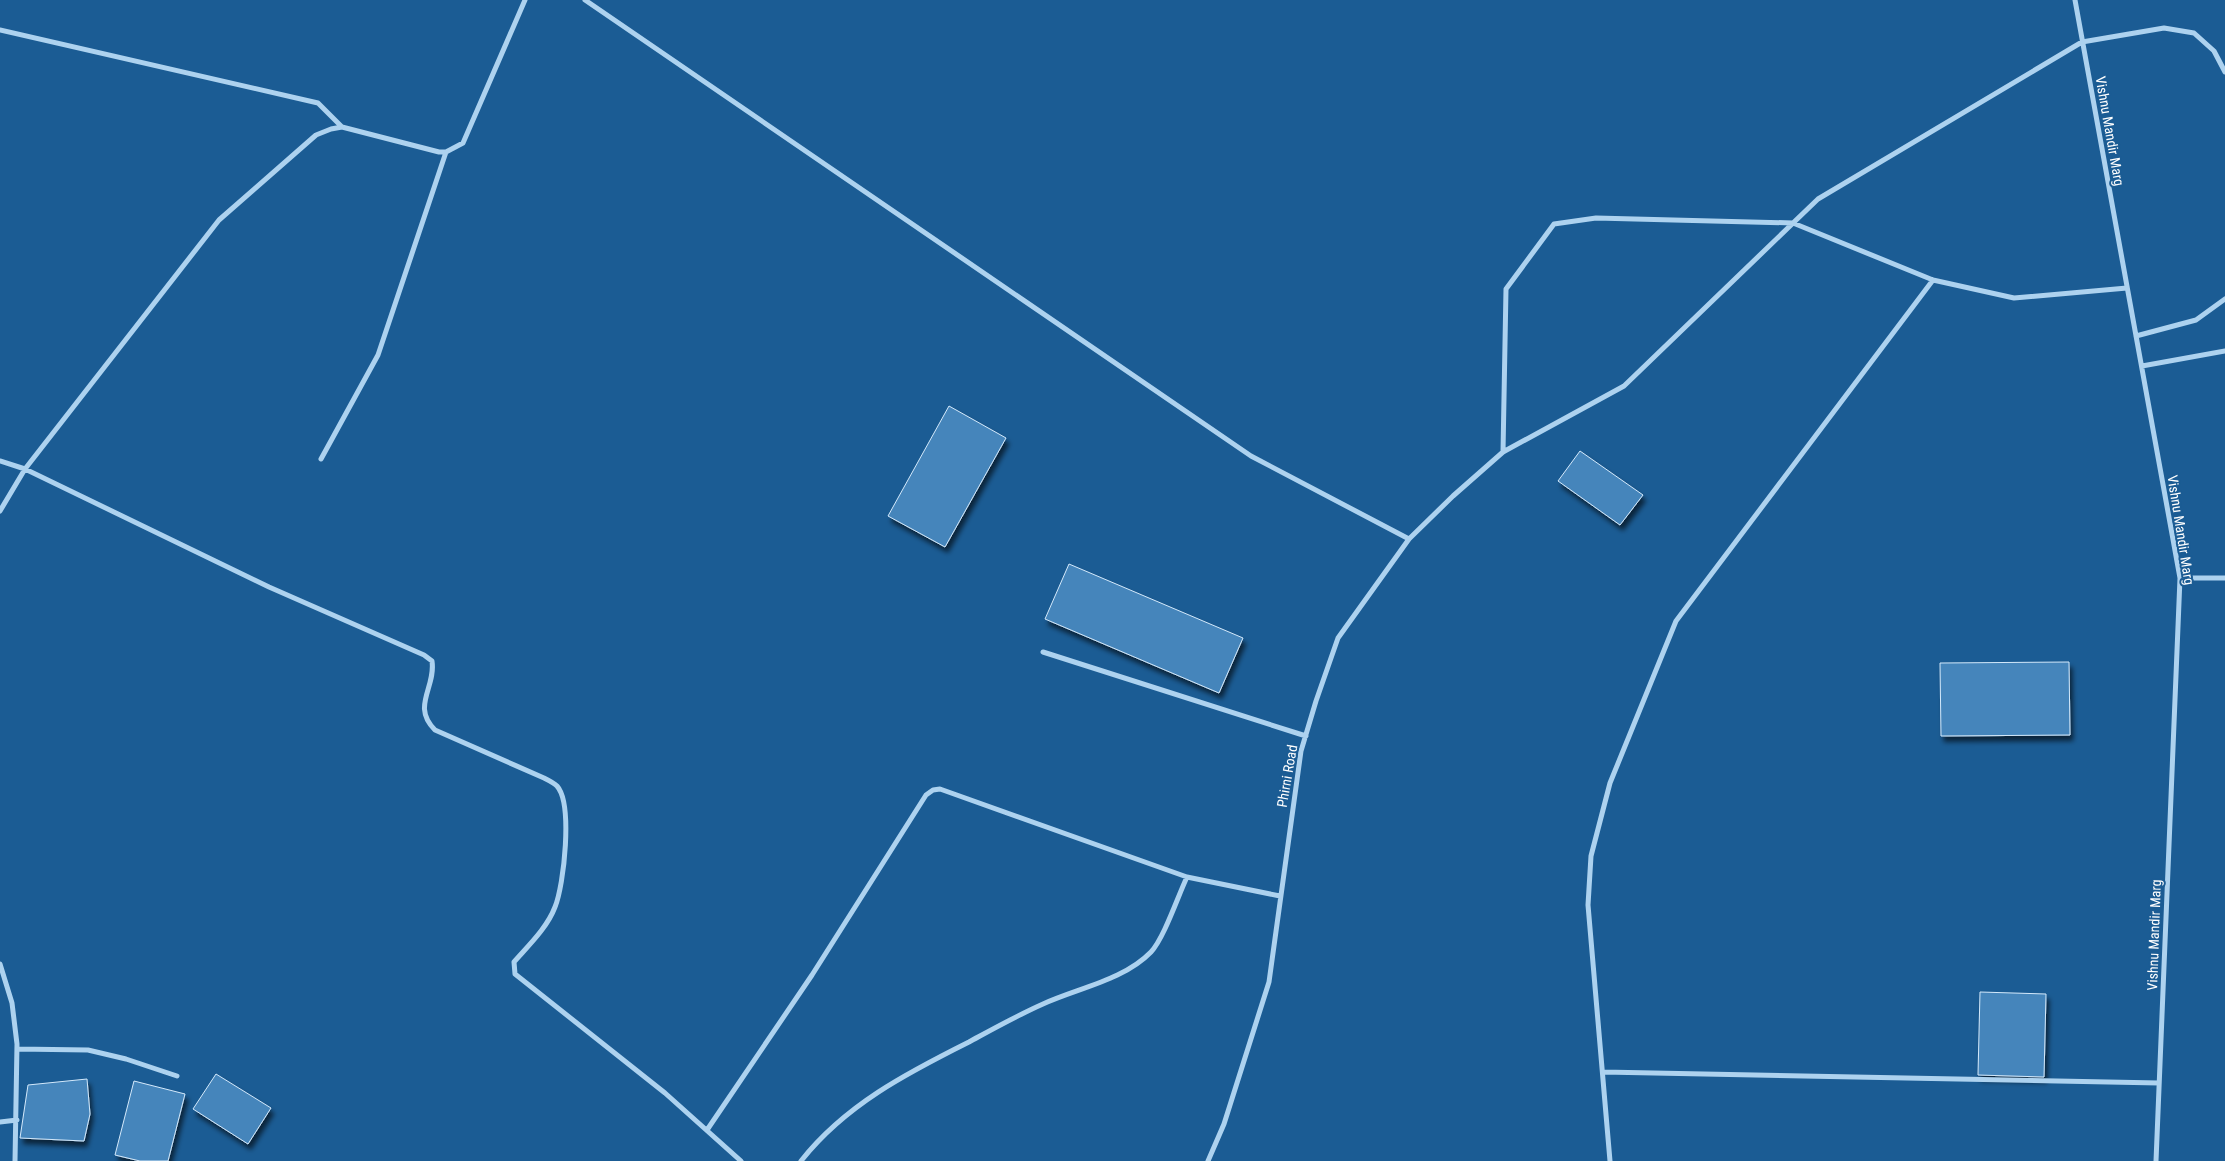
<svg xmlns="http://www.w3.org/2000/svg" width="2225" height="1161" viewBox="0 0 2225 1161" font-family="'Roboto Condensed',sans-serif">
  <defs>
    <filter id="shadow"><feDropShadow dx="3" dy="5.5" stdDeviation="2.5" flood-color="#0009"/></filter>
  </defs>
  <rect width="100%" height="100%" fill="#1b5c94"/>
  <path fill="#4485bb" stroke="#d4e9fb" filter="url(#shadow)" d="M949 406 1006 438 945 547 888 516Z
    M1580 451 1643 495 1620 525 1558 481Z
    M1069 564 1243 638 1219 693 1045 619Z
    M2069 662 2070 735 1941 736 1940 663Z
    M1980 992 2046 994 2044 1077 1978 1075Z
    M216 1074 271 1108 248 1144 193 1109Z
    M87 1079 90 1114 84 1141 20 1138 28 1085Z
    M134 1081 185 1094 168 1161H140L115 1155Z"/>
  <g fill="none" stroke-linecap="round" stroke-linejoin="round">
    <path stroke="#add2ef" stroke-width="5" d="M585 0 1251 456 1409 539
      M2075 0 2180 578 2156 1161
      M0 30 318 103 342 127
      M2136 336 2196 320 2225 299
      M2142 366 2225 351
      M1503 452 1506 289 1554 224 1596 218 1793 223 1933 280 2014 298 2127 288
      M321 459 378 355 446 152
      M0 461 25 469 269 587 424 655 432 661C436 688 411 706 435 730L544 778C548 780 554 783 557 786 573 804 564 885 555 907 547 928 529 945 514 962L515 974 665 1093 741 1161
      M0 511 25 469 219 220 316 135 331 129 342 127 439 152H446L463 143 525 0
      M2180 578H2225
      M1043 652 1306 736
      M0 964 12 1003 17 1044 15 1161
      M17 1049 88 1050 126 1059 177 1076
      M1603 1072 2159 1083
      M0 1122 17 1120
      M707 1130 812 975 926 795 933 790 940 789 1187 877
      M801 1161C845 1105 907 1073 969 1042 993 1029 1018 1015 1043 1004 1078 988 1124 980 1151 952 1164 938 1178 896 1187 877L1280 896
      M1208 1161 1224 1124 1269 982 1301 751 1316 701 1338 638 1409 539 1453 496 1503 452 1624 386 1818 199 2082 42 2164 28 2194 33 2214 51 2225 72
      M1610 1161 1588 905 1591 856 1610 783 1676 621 1933 280"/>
  </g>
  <g text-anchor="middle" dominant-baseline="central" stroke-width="4" stroke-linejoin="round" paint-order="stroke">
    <g font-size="14" fill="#fff" stroke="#1b5c94">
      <text transform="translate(2110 131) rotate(80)">Vishnu Mandir Marg</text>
      <text transform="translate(2181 530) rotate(81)">Vishnu Mandir Marg</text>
      <text transform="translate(1287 776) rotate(-80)">Phirni Road</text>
      <text transform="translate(2154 935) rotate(-88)">Vishnu Mandir Marg</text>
    </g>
  </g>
</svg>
